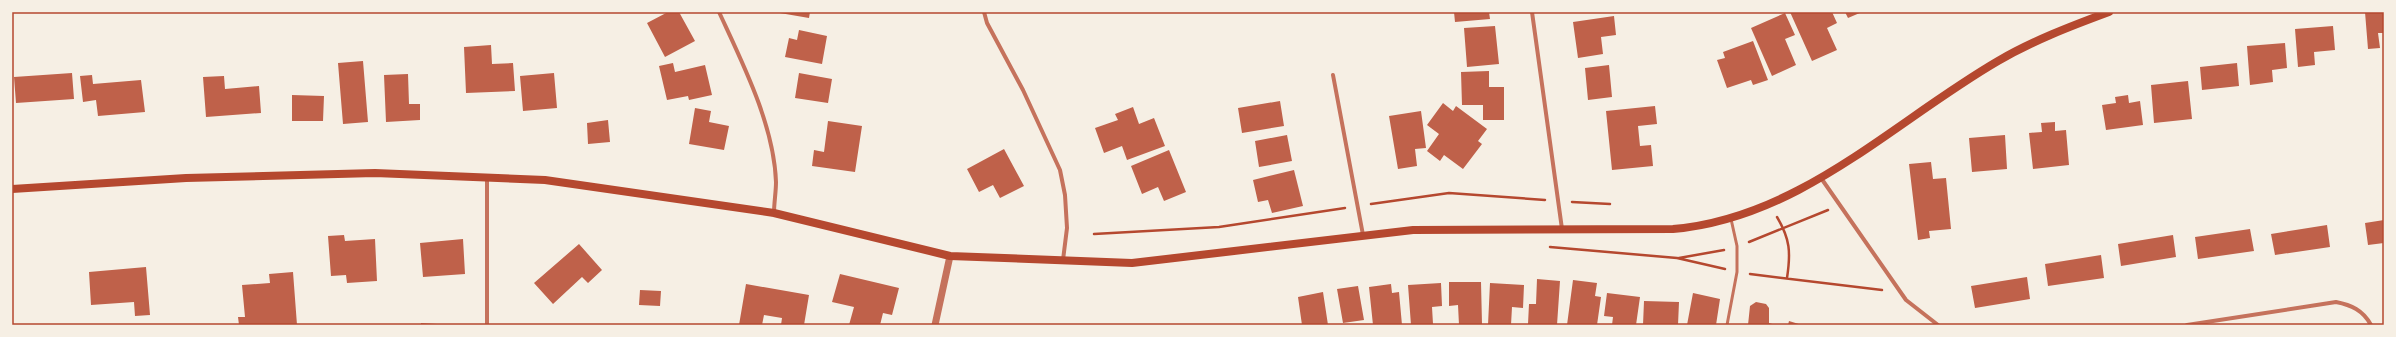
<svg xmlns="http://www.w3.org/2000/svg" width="2396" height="337" viewBox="0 0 2396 337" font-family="'Libre Baskerville',serif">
  <rect width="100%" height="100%" fill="#f6efe4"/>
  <path fill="#bf614a" d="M668 12H679L695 41 665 57 647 23Z
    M774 12H810L809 18Z
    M1454 12H1489L1490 19 1455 22Z
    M1790 12H1832L1837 23 1827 28 1837 50 1812 61Z
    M1845 12H1862L1848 18Z
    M2365 12H2384V33H2378L2380 48 2368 49Z
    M1785 13 1795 35 1785 39 1796 65 1772 76 1751 28Z
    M1614 16 1616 35 1601 37 1603 54 1578 58 1573 22Z
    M1495 26 1499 64 1467 67 1464 28Z
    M2333 26 2335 50 2314 52 2315 65 2298 67 2295 29Z
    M799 30 827 36 822 64 785 57 789 38 797 40Z
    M1753 41 1768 80 1753 85 1751 80 1727 88 1717 60 1725 58 1723 52Z
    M2285 43 2287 68 2272 70 2273 82 2250 85 2247 46Z
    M491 45 492 64 513 63 515 91 466 93 464 47Z
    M363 61 368 122 343 124 338 63Z
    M673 63 675 72 705 65 712 95 689 100 688 96 667 100 659 66Z
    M2237 63 2239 86 2202 90 2200 67Z
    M1609 65 1612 97 1588 100 1585 68Z
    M1489 71V87H1504V120H1483V105H1462L1461 72Z
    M72 73 74 99 16 103 14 77Z
    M554 73 557 108 523 111 520 76Z
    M799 73 832 79 828 103 795 98Z
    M408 74 409 104H420V120L386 122 384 75Z
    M92 75 93 84 141 80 145 112 98 116 96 100 83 102 80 76Z
    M224 76 225 89 259 86 261 113 206 117 203 77Z
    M2188 81 2192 119 2154 123 2151 85Z
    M292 95 324 96 323 121H292Z
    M2128 95 2129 103 2140 101 2143 125 2106 130 2102 105 2116 103 2115 97Z
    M1280 101 1284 126 1242 133 1238 108Z
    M1443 103 1453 111 1456 106 1487 129 1478 141 1482 144 1463 169 1444 155 1440 161 1427 151 1439 134 1427 125Z
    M1655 106 1657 124 1638 126 1640 146 1651 145 1653 166 1612 170 1606 111Z
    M1133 107 1139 124 1154 118 1165 146 1127 160 1122 146 1104 153 1095 128 1118 120 1115 114Z
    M695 108 711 111 709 122 729 126 724 150 689 144Z
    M1421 111 1426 148 1415 149 1417 166 1398 169 1389 116Z
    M608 120 610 142 588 144 587 123Z
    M828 121 862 126 855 172 812 166 814 150 824 152Z
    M2055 122V131L2066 130 2069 165 2033 169 2029 133 2042 132 2041 123Z
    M1287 135 1292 161 1259 167 1255 141Z
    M2005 135 2007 169 1972 172 1969 138Z
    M1004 149 1024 186 1000 198 993 185 979 192 967 169Z
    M1169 150 1186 192 1164 201 1158 187 1142 194 1131 166Z
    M1931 162 1933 179 1946 178 1951 229 1929 231 1930 238 1918 240 1909 164Z
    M1294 170 1303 206 1272 213 1268 200 1258 202 1253 180Z
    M2384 220V243L2368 245 2365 223Z
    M2327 225 2330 247 2275 255 2271 234Z
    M2250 229 2254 251 2198 259 2195 237Z
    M344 235 345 241 375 239 377 281 347 283 346 275 331 276 328 236Z
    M2173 235 2176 257 2121 266 2118 244Z
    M463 239 465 274 423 277 420 243Z
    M579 244 602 270 588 283 582 277 553 304 534 283Z
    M2101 255 2104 278 2048 286 2045 264Z
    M146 267 150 315 135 316 134 302 91 305 89 272Z
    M293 272 297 325H239L238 317H245L242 285 270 283 269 274Z
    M840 274 899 288 892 315 883 313 880 325H849L854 307 832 302Z
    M2027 277 2030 299 1975 308 1971 286Z
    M1537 279 1560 281 1557 325 1528 324 1529 304H1536Z
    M1573 280 1597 283 1595 296 1601 297 1597 325H1567Z
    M1449 282H1481L1482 324 1459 325 1458 305 1449 306Z
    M1441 283 1442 306 1432 307 1433 324 1411 325 1408 285Z
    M1490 283 1524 285 1523 308 1512 307 1511 325H1488Z
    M746 284 809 295 804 325H781L782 318 764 315 762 325H739Z
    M1391 284 1392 293 1399 292 1402 325H1373L1369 287Z
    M1358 286 1364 320 1343 323 1337 289Z
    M640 290 661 291 660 306 639 305Z
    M1323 292 1328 325H1302L1298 297Z
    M1607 293 1640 297 1636 325H1612L1613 317 1604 316Z
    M1693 293 1720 299 1716 325H1687Z
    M1644 301 1679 302 1678 325H1643Z
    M1756 302 1766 304 1769 308V323L1776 325H1748L1750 306Z
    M1789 321 1802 325H1788Z
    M421 323 437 324V325H421Z"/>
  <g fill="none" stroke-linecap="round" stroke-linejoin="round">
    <path stroke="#b5482f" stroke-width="2.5" d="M1572 202 1610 204
      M1371 204 1449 193 1545 200
      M1777 217C1790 239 1791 252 1787 278
      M1094 234 1219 227 1345 208
      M1749 242 1828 210
      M1550 247 1677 258 1725 269
      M1679 258 1724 250
      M1750 274 1882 290"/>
    <path stroke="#c5725c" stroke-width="3" d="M1727 325 1737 272V246L1731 219"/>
    <path stroke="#c5725c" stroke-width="4" d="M719 12C743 64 774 125 776 182 776 192 774 203 774 213
      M984 12 987 23 1023 90 1060 170 1065 195 1067 228 1063 260
      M1532 12 1562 229
      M1333 75 1363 235
      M1821 178 1906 300 1938 325
      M487 325V178
      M2187 325 2336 302C2351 305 2363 310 2371 325"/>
    <path stroke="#c5725c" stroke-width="7" d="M935 325 950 256"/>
    <path stroke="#b5482f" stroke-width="8" d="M12 189 186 178 375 173 545 180 774 213 950 256 1132 263 1413 230 1673 229C1800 218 1893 122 1998 61 2032 41 2071 26 2109 12"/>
  </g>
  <rect width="2396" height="337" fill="none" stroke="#f6efe4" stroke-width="26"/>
  <rect x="13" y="13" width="2370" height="311" fill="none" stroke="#b5482f" stroke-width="1.5"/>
</svg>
